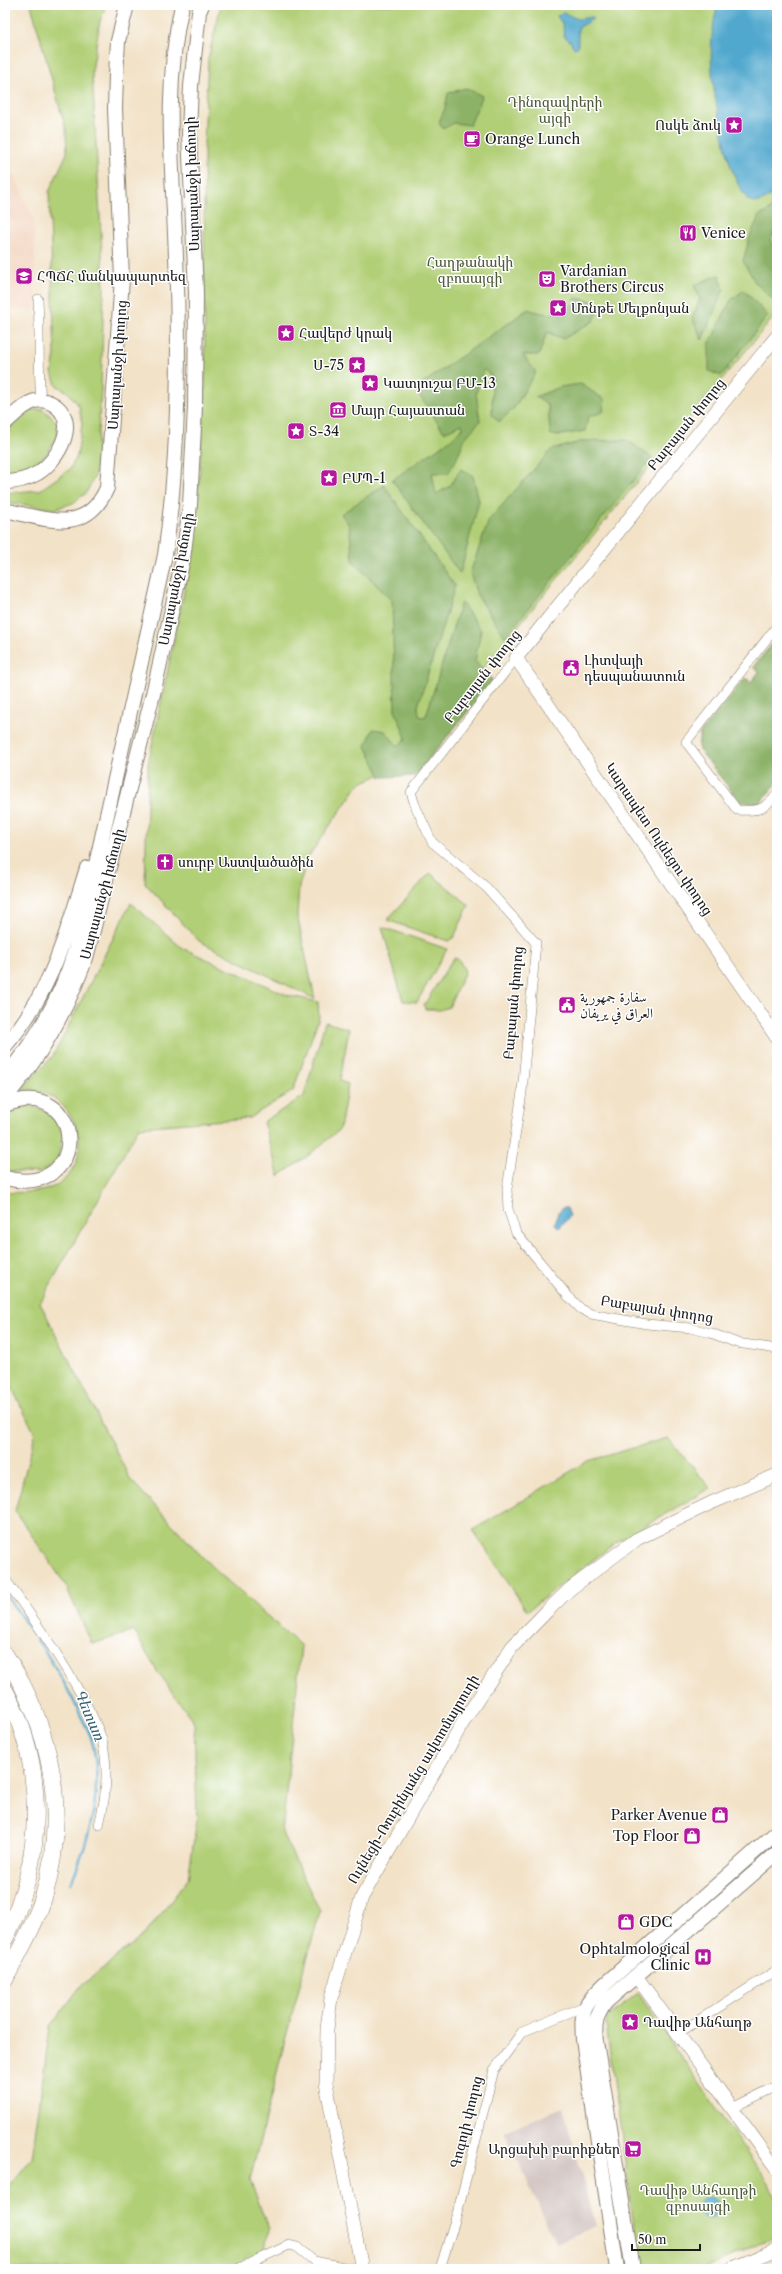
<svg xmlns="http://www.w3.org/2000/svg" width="782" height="2274" viewBox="0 0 782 2274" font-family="'Libre Caslon Text',Amiri,'Noto Serif Armenian',serif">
  <rect width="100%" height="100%" fill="#fff"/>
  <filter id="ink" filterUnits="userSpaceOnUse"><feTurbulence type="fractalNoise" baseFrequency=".025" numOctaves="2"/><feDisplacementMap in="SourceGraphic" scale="8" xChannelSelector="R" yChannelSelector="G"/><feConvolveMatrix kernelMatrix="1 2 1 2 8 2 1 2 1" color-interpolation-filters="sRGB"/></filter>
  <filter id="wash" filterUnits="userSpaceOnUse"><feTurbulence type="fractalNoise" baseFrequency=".012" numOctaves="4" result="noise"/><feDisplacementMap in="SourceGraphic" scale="16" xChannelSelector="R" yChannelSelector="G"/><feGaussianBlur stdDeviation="0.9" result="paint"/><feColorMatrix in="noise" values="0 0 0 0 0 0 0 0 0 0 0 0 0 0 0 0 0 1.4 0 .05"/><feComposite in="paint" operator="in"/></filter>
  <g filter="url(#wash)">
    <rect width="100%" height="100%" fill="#f2e2c7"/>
    <path fill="#f3d4bf" d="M5 155 34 220 36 310 5 309Z"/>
    <path fill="#cfc0bb" d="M563 2107 596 2226 556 2243 504 2131Z"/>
    <path fill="#b1cf76" stroke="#667649" d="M31 5H106L100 21 92 72 104 288 101 390 95 476 86 493 73 503 55 509 5 502V493L40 490 70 469 77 456 82 424 79 406 69 393 56 385 52 372 55 354 49 192 67 153 66 130Z
      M221 5H777V313L404 764 359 784 308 857 299 886 297 915 315 999 199 941 145 883 148 764 195 539 205 389 204 144 208 59Z
      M43 409 57 422 58 432 49 451 27 472 5 475V431L31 410Z
      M430 873 469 905 454 937 448 941 387 920Z
      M131 903 182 948 287 995 318 1002 319 1017 293 1091 249 1118 139 1127 40 1303 130 1479 212 1567 301 1646 282 1833 320 1911 284 2044 250 2180 269 2229 261 2269H5V2191L32 2158 50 2027 80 1987 147 1932 188 1879 197 1819 194 1722 158 1673 134 1631 92 1644 65 1584 15 1511 35 1434 5 1374V1193C18 1192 36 1193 48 1189 103 1169 79 1086 21 1090L53 1056Z
      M382 927 447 949 417 1002 403 1001Z
      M455 958 459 960 465 971 449 1007 440 1010 425 1009 424 1005 452 960Z
      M325 1022 349 1029 340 1081 348 1084 340 1129 309 1155 279 1176 263 1122 304 1096Z
      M25 1104 51 1113 63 1132 58 1160 41 1173 5 1171V1112Z
      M668 1438 710 1488 615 1543 527 1611 473 1530 588 1461Z
      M638 1993 777 2197V2236L702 2269H642L639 2262 606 2024 608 2017Z"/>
    <path fill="#8cb267" stroke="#546742" d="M466 88 482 96 470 125 454 123 443 129 439 122 445 108 448 93Z
      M777 201V227L770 241 777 251V304L755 282 743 261 750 236 759 216 767 212Z
      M719 275 724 289 702 340 692 318 700 299 694 285Z
      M744 290 768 316 721 376 709 371V345L731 300Z
      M576 298 602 303 594 321 563 339 547 332 539 355H523L536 372 514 408 499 422 492 414V377L484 369 476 393 480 421 465 438 456 460 448 473H432L436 494 450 486 461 469 473 476 479 501 460 574 392 480 450 440 463 428 462 424 444 432 415 389 528 309C544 315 568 318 576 298Z
      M581 384 605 400 603 412 588 417 585 431 556 436 550 434 548 405 535 397 560 387Z
      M627 440 652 458 505 637 477 595 470 573 489 520 551 450 583 441Z
      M384 485 455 586 418 706 419 715 422 717 426 716 461 602 481 630 475 661 493 681 415 776 381 777 366 746 373 729 385 731 398 746 406 738 395 710 392 601 353 561 349 525 341 514Z
      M777 638V783L759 804 740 802 698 748 700 733 745 678 751 682 759 672 753 667Z"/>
    <path fill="#51a8ce" stroke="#366275" d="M718 5H777V189C769 197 760 207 748 200 733 181 728 158 723 135 713 92 705 49 718 5Z
      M564 13 578 19 593 17 592 20 578 28V47L574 48 570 41 564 36 563 25 557 16 559 14Z
      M563 1208H567L570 1216 559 1228 555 1224 558 1212Z
      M698 2207a10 10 0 1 1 20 0a10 10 0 1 1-20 0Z"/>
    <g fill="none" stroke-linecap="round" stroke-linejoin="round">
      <path stroke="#51a8ce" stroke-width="2.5" d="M5 1593C32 1632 60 1670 79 1712 83 1720 88 1729 91 1737 105 1787 90 1837 71 1883"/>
    </g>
  </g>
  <g filter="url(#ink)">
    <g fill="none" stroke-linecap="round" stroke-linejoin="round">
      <defs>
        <path id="street" d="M38 299C40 333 38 367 41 401
          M777 626 686 742 737 810C760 811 762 811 777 794
          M516 658 411 792 415 805 432 842 487 888 536 943 522 1092 507 1189 508 1209 516 1233 567 1295 581 1309 591 1314 647 1324 690 1328 711 1333 737 1343 777 1349
          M5 1579C31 1615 57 1652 79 1691 88 1707 97 1723 102 1740 109 1768 106 1798 99 1825
          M677 2034 777 1970
          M732 2108 777 2086
          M237 2269 289 2245 297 2247 314 2261 353 2269
          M440 2269 458 2210 494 2070 522 2032 585 2006"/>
        <path id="secondary" d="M777 336 516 658 777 1038
          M636 1976 777 2170
          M362 2269 326 2083 327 2029 331 1998 362 1897 465 1719 512 1647 547 1611 570 1589 637 1539 711 1503 777 1475
          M731 2269 777 2249"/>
        <path id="primary" d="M5 423C13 416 24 404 35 401 42 399 50 402 56 406 79 424 58 460 38 473 28 479 16 482 5 482
          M5 510C46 519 86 536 107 488L122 279 115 109 116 75 118 41 127 5
          M5 1046C51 994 67 932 87 868
          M5 1077C45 1029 66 987 82 927L165 555C179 457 180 357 176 257 173 172 163 89 182 5
          M5 1098C41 1057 67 1009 86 958L154 690 183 559 190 505 195 407 196 293 189 133 191 86 199 12 202 5
          M5 1105C84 1073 95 1200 5 1178
          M617 2269 583 2040C581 2009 583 2006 605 1984L777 1832
          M633 2269 596 2042C594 2025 596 2015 606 2002L777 1853"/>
        <path id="highway" d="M5 1655C52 1728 69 1815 43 1899 34 1927 18 1953 5 1979
          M5 1691C47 1767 44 1861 5 1938"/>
      </defs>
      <use href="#street" stroke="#877f72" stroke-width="10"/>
      <use href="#secondary" stroke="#877f72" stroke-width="14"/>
      <use href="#primary" stroke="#877f72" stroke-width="16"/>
      <use href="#highway" stroke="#877f72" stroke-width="18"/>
      <use href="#street" stroke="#fff" stroke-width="9"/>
      <use href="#secondary" stroke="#fff" stroke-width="13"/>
      <use href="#primary" stroke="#fff" stroke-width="14"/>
      <use href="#highway" stroke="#fff" stroke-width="17"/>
    </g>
  </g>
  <defs>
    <symbol id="sight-square" viewBox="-11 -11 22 22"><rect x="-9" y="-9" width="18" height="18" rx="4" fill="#b5179e" stroke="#fff"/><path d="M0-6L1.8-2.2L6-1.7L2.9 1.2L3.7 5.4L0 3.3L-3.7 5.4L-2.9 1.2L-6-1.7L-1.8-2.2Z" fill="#fff"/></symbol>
    <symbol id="cafe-square" viewBox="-11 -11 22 22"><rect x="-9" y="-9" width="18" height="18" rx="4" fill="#b5179e" stroke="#fff"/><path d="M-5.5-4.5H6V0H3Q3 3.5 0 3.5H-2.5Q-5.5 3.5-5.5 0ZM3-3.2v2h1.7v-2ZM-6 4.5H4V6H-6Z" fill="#fff"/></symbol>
    <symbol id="restaurant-square" viewBox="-11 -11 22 22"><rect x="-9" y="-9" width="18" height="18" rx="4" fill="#b5179e" stroke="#fff"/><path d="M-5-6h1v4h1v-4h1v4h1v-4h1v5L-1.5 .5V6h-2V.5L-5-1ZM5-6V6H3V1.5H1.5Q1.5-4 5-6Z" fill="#fff"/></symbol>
    <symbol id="school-square" viewBox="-11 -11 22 22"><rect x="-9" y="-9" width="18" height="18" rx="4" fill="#b5179e" stroke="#fff"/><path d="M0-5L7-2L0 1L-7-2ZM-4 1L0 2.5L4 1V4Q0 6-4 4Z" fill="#fff"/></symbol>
    <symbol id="theatre-square" viewBox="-11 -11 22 22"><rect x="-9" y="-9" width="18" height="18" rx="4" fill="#b5179e" stroke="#fff"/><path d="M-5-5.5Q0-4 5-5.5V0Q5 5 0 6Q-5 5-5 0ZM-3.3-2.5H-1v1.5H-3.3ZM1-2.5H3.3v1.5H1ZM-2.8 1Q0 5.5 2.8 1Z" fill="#fff"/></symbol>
    <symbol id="museum-square" viewBox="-11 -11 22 22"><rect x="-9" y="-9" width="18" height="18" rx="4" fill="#b5179e" stroke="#fff"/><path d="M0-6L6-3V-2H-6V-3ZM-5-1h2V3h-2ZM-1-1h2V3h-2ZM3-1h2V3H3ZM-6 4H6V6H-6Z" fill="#fff"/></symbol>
    <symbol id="civic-square" viewBox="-11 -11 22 22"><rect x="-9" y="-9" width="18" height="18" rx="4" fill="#b5179e" stroke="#fff"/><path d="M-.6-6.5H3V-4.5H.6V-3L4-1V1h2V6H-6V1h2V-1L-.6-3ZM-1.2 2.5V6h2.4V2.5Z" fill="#fff"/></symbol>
    <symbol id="church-square" viewBox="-11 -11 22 22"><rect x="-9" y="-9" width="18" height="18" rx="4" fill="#b5179e" stroke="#fff"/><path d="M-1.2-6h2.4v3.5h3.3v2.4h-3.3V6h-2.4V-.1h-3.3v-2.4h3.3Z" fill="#fff"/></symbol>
    <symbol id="shop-square" viewBox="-11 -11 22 22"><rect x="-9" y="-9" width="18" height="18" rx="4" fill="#b5179e" stroke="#fff"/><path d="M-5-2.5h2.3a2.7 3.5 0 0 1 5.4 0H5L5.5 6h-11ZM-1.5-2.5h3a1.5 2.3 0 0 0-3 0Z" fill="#fff"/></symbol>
    <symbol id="hospital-square" viewBox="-11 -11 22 22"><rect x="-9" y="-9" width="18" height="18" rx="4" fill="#b5179e" stroke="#fff"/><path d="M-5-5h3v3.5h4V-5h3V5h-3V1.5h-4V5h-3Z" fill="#fff"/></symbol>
    <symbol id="supermarket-square" viewBox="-11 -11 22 22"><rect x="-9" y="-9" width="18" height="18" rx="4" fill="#b5179e" stroke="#fff"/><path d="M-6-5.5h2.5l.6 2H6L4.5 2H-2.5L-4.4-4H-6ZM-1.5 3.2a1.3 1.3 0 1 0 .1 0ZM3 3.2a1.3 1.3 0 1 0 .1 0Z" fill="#fff"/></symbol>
  </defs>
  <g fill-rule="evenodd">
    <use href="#sight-square" x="724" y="115" width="20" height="20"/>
    <use href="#cafe-square" x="462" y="129" width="20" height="20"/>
    <use href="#restaurant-square" x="678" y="223" width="20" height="20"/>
    <use href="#school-square" x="14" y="266" width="20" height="20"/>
    <use href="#theatre-square" x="537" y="269" width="20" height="20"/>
    <use href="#sight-square" x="548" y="298" width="20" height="20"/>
    <use href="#sight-square" x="276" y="323" width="20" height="20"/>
    <use href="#sight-square" x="347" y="355" width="20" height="20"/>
    <use href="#sight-square" x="360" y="373" width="20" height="20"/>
    <use href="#museum-square" x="328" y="400" width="20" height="20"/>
    <use href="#sight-square" x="286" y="421" width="20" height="20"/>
    <use href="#sight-square" x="319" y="468" width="20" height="20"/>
    <use href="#civic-square" x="561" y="658" width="20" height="20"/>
    <use href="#church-square" x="155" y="852" width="20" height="20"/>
    <use href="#civic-square" x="557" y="995" width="20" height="20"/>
    <use href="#shop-square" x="710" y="1805" width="20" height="20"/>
    <use href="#shop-square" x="682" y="1826" width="20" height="20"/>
    <use href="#shop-square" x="616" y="1912" width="20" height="20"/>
    <use href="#hospital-square" x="693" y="1947" width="20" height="20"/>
    <use href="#sight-square" x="620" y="2012" width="20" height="20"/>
    <use href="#supermarket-square" x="623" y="2139" width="20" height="20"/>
  </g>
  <g text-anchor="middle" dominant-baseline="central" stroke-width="3" stroke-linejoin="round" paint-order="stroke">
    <g font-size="14" fill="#505b3c" stroke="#fff">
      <text x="555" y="102">Դինոզավրերի<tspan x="555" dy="16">այգի</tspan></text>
      <text x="470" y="262">Հաղթանակի<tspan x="470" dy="16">զբոսայգի</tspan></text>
      <text x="698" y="2190">Դավիթ Անհաղթի<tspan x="698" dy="16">զբոսայգի</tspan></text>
    </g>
    <g font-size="14" fill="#1c1c1c" stroke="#fff" text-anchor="start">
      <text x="721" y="125" text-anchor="end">Ոսկե ձուկ</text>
      <text x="485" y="139">Orange Lunch</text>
      <text x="701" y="233">Venice</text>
      <text x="560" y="271">Vardanian<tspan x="560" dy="16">Brothers Circus</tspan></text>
      <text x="37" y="276">ՀՊՃՀ մանկապարտեզ</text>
      <text x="571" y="308">Մոնթե Մելքոնյան</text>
      <text x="299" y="333">Հավերժ կրակ</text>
      <text x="344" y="365" text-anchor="end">Ս-75</text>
      <text x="383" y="383">Կատյուշա ԲՄ-13</text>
      <text x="351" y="410">Մայր Հայաստան</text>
      <text x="309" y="431">Տ-34</text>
      <text x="342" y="478">ԲՄՊ-1</text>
      <text x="584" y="660">Լիտվայի<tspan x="584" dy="16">դեսպանատուն</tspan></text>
      <text x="178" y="862">սուրբ Աստվածածին</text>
      <text x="580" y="997">سفارة جمهورية<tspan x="580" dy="16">العراق في يريفان</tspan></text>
      <text x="707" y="1815" text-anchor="end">Parker Avenue</text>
      <text x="679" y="1836" text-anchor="end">Top Floor</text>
      <text x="639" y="1922">GDC</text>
      <text x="690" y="1949" text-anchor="end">Ophtalmological<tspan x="690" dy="16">Clinic</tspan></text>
      <text x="643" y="2022">Դավիթ Անհաղթ</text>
      <text x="620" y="2149" text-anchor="end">Արցախի բարիքներ</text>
    </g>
    <g font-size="14" fill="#1c1c1c" stroke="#fff">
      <text transform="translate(192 184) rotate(-92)">Սարալանջի խճուղի</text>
      <text transform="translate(117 365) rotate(-86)">Սարալանջի փողոց</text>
      <text transform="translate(686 424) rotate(-51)">Բաբայան փողոց</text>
      <text transform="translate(176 579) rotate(-79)">Սարալանջի խճուղի</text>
      <text transform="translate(482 676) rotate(-52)">Բաբայան փողոց</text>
      <text transform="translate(659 839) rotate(56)">Կարապետ Ուլնեցու փողոց</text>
      <text transform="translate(102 894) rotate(-75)">Սարալանջի խճուղի</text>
      <text transform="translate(513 1003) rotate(-85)">Բաբայան փողոց</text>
      <text transform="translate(657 1309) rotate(9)">Բաբայան փողոց</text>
      <text transform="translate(413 1779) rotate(-59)">Ուլնեցի-Ռուբինյանց ավտոմայրուղի</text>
      <text transform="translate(466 2122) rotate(-76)">Գոգոլի փողոց</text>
    </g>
    <g font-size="15" font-style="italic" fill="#366275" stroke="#fff">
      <text transform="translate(90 1715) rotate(67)">Գետառ</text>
    </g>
  </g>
  <rect width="782" height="2274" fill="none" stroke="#fff" stroke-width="20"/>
  <path d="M632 2244v6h68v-6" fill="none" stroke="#1c1c1c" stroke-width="2"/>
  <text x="638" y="2244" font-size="12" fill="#1c1c1c" stroke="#ffffff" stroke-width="3" paint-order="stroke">50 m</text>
</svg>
